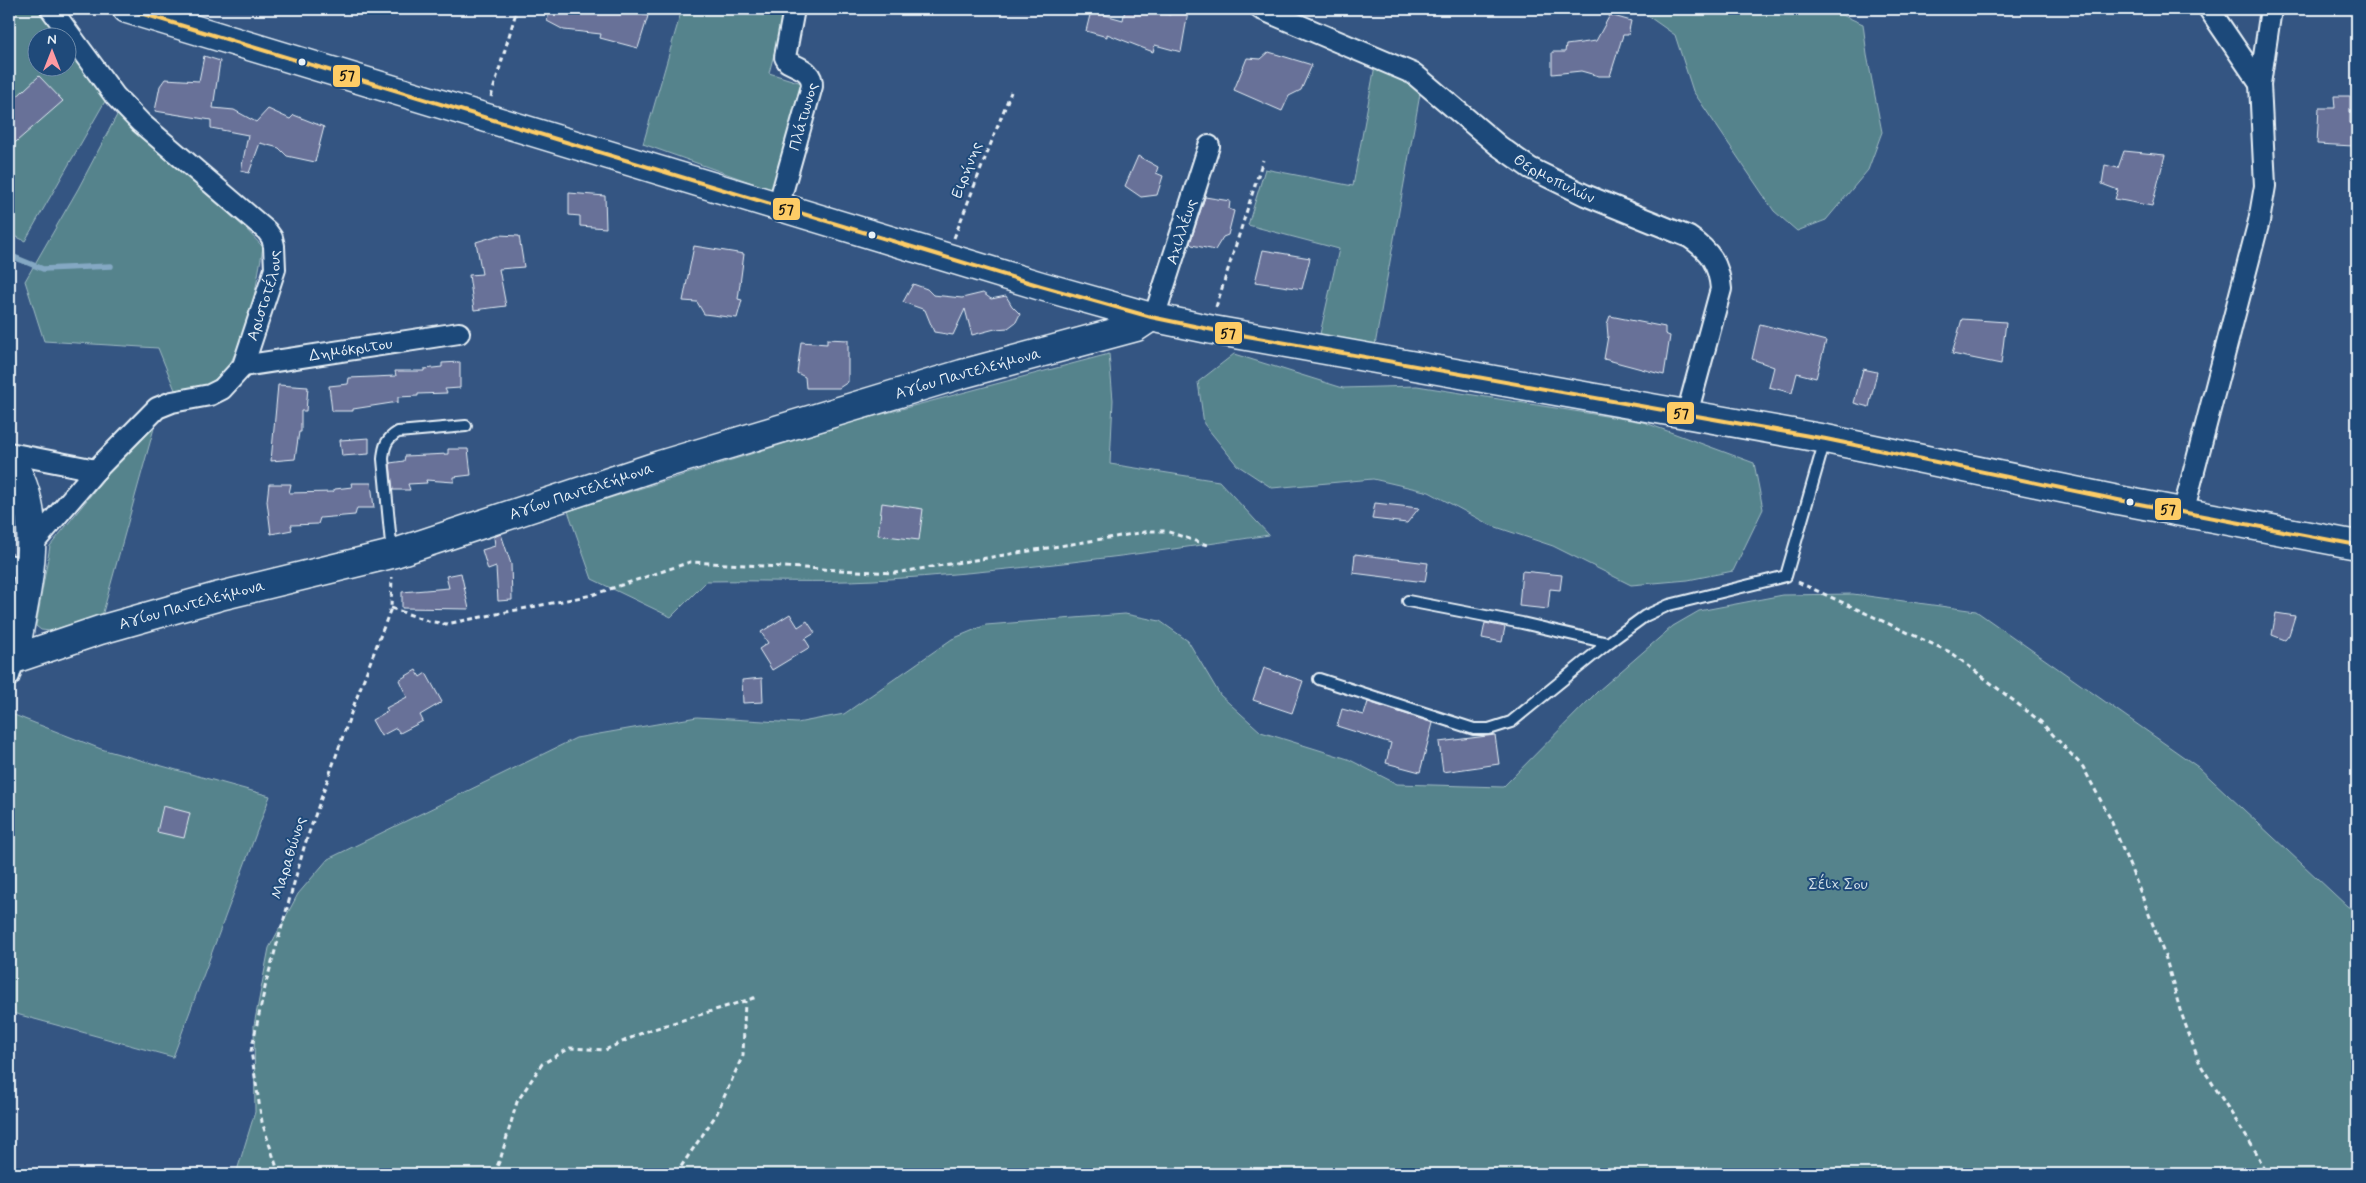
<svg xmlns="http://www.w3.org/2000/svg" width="2366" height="1183" viewBox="0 0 2366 1183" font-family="Mynerve,sans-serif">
  <rect width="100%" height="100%" fill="#345582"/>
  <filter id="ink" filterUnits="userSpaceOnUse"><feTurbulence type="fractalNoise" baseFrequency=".02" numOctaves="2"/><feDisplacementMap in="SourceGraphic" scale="10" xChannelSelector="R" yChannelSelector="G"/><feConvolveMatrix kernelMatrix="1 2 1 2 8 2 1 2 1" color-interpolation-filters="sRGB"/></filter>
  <g filter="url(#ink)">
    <path fill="#55838c" stroke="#9ebac2" d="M9 9H44L62 37 38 38V68H68V44L108 96 25 241 9 233Z
      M682 9H772L785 13 769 73 805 84 775 191 643 144Z
      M1638 9H1828L1863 24 1867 55 1882 132 1868 170 1826 220 1797 231 1774 211 1693 91 1675 35Z
      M1376 60 1422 83 1375 345 1320 334 1339 249 1248 225 1265 169 1353 186Z
      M117 115 245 228 263 247 250 321 230 364 210 384 175 390 158 348 44 341 25 281 78 189Z
      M1109 354 1113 400 1110 464 1219 481 1269 535C1138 555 1006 572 874 580 819 583 763 580 707 581L671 617 592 579 568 511 860 420Z
      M1234 354 1343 388 1417 386 1643 422 1754 463 1763 509 1733 571 1688 580 1631 585 1553 546 1490 525 1429 492 1373 479 1272 488 1237 465 1204 424 1198 382Z
      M159 410 102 616 50 631 41 630 36 626 50 546Z
      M1853 594 1976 611 2198 767 2347 906 2357 912V1174H236L255 1112 254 1025 269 948 298 894 328 859 576 738 697 717 797 723 844 714 952 639 986 625 1125 614 1160 621 1188 641 1220 695 1261 732 1348 759 1397 784 1503 787 1598 691 1673 626 1699 611 1783 595Z
      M9 713 101 749 270 796 173 1057 9 1012Z"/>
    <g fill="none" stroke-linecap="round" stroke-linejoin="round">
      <path stroke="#84a8c3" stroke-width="5.5" d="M9 255 43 269 111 266"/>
    </g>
    <path fill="#687198" stroke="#e8f1f8" d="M550 9H625L648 16 638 48 600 38 601 34 564 30 547 21Z
      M1125 9H1141L1170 15 1173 9 1188 12 1181 52 1155 45 1153 52 1107 34V37L1086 31 1091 11 1123 20Z
      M1610 15 1631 21 1628 35H1623L1610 76H1599L1581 71 1552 74V52H1565L1566 45 1596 41Z
      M1269 52 1312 65 1301 90 1289 96 1282 111 1234 90 1247 58 1261 59Z
      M204 56 220 61 213 108 234 110 256 122 268 109 290 119 294 115 324 127 315 162 287 156 279 148 260 143 249 173 241 171 248 135 211 128V120L155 111 160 86 165 79 199 81Z
      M39 76 63 101 9 148V104Z
      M2334 96H2350V123H2356L2353 146 2317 144 2319 108H2335Z
      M2124 151 2165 155 2152 206 2115 199 2118 190 2102 184 2105 165 2118 168Z
      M1138 156 1158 167 1156 173 1163 176 1157 195 1141 197 1125 186Z
      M569 193 605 196 606 228 580 226V216L569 215Z
      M1205 197 1230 201 1229 209 1234 211 1228 235 1223 237 1215 250 1192 245 1190 243Z
      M499 235 519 236 524 267 499 269 506 306 474 310 469 275 482 274 476 242Z
      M694 246 744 254 738 299 742 300 737 318 704 314 697 302 683 301Z
      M1263 250 1310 258 1302 289 1255 282Z
      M913 284 927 289 933 295 962 298 983 293 991 299 1006 296 1012 306 1020 314 1016 322 1008 328 995 329 972 335 965 309 953 335 934 332 925 310 903 302Z
      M1610 316 1665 327V334L1670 336 1664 375 1604 359 1608 336 1607 324Z
      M1962 319 2006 322 2001 364 1952 354Z
      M1760 324 1826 341 1816 378 1797 373 1792 393 1769 387 1774 367 1752 359Z
      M827 339 848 340V382L839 388H806L805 377 797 373 801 342 827 344Z
      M460 362V388L445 389 447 393 418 394V396L398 397V402L353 409V411H332L329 386 348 384 349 378 396 376 395 371H424V369L442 367V363Z
      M1863 369 1877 372 1869 407 1854 403Z
      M278 385 308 387 306 411H301V432H299L295 459 271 461Z
      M369 438V454L342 456 340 440Z
      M448 449H468L471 475 454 477V482L426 480 427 483 408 484 410 490H393L390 463 404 461 405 456 448 454Z
      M351 483H371L374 508H357L355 515 320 518 318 524 291 525 292 530 271 534 267 501 269 484H291L289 493 333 492 335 489 352 487Z
      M882 503 923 509 919 540 878 535Z
      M1375 503 1419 508 1407 523 1372 519Z
      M501 534 511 564 512 600 498 601 496 567 488 570 482 550 495 546 494 537Z
      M1355 554 1428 563 1425 582 1353 573Z
      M1522 571 1562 575 1560 590 1550 589 1548 609 1519 606Z
      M461 573 469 609 402 608V592L449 588 446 576Z
      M2276 613 2295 616 2289 635 2285 640 2272 635Z
      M790 614 798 627 807 621 815 633 805 639 810 647 772 670 759 649 768 643 761 632Z
      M1485 623 1505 627 1502 642 1482 638Z
      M1264 668 1303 681 1292 713 1253 700Z
      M416 670 420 677 426 673 442 702 420 715 423 721 400 733 396 728 381 736 372 720 388 711 386 708 407 697 399 680Z
      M762 678 763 702 743 703 742 680Z
      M1368 702 1433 723 1420 772 1386 763 1391 743 1337 726 1342 709 1364 715Z
      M1495 735 1499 764 1443 772 1439 742Z
      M163 806 190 813 184 838 157 832Z"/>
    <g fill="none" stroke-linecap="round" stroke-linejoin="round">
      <defs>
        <path id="lane" d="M392 554 383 459C384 446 386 439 398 432L466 426
          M1408 601 1522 623 1608 643
          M1319 679 1474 729H1489L1511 722 1608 643 1645 616 1669 605 1786 576 1825 440"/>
        <g id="street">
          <path id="s1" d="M1261 9 1414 74 1499 146 1530 168 1585 195 1689 237C1710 251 1719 264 1721 289L1687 414"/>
          <path d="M2209 9 2260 84"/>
          <path id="s2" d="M778 207 812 86C813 71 799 68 788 62L785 57 794 9"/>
          <path id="s3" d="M1151 317 1158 305 1209 146"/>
          <path id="s4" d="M243 366 459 333"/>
          <path d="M9 453 96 470"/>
          <path d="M2183 513 2259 221 2265 186 2260 84 2271 9"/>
          <path id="s5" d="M32 545 96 470 157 408 172 402 210 395 222 389 243 366 275 269 274 246 272 238 267 231 141 123 115 96 51 9"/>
          <path d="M9 565 28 571"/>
          <path d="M9 676 14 659"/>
        </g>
        <g id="secondary">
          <path d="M127 9 1041 286 1151 317 1213 330 1826 439 2118 500 2357 545"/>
          <path id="s6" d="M9 459C50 516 24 595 14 659L100 630 220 596 392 554 660 465 962 374 1136 327 1151 317"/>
        </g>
      </defs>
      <use href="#lane" stroke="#e8f1f8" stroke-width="14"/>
      <use href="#street" stroke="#e8f1f8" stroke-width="24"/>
      <use href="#secondary" stroke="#e8f1f8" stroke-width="31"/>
      <path stroke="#e8f1f8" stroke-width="3" stroke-dasharray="5 4" stroke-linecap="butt" d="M491 97 517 9
        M954 238 1011 92
        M1216 307 1263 160
        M1798 582 1952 653 2041 722 2083 767 2110 818 2142 896 2166 959 2180 1010 2200 1064 2256 1152 2267 1174
        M391 608 428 621 446 624 592 595 690 562 895 573 1151 531H1166L1207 545
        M279 1174 262 1122 251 1051 266 983 305 844 355 702 391 608 392 577
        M494 1174 501 1157 517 1102 542 1064 570 1048 605 1050 644 1032 757 997
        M676 1174 716 1115 743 1055 745 1001"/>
      <use href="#lane" stroke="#1f4a7a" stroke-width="10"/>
      <use href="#street" stroke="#1f4a7a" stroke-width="20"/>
      <use href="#secondary" stroke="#1f4a7a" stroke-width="28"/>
      <defs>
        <path id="bus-1" d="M127 9 1041 286 1151 317 1213 330 1826 439 2118 500 2357 545"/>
      </defs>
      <use href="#bus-1" stroke="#1f4a7a" stroke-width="8"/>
      <use href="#bus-1" stroke="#fdcc66" stroke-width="4"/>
    </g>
  </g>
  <g fill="#e8f1f8" stroke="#1f4a7a" stroke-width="2">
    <circle cx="302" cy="62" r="4.5"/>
    <circle cx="872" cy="235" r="4.5"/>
    <circle cx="2130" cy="502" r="4.5"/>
  </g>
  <g text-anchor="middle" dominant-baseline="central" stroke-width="4" stroke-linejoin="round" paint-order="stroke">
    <g font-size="16" fill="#e8f1f8" stroke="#1f4a7a">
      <text stroke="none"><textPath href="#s2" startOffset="94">Πλάτωνος</textPath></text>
      <text transform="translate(967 170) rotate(-69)">Ειρήνης</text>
      <text stroke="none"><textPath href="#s1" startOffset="342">Θερμοπυλών</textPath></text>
      <text stroke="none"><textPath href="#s3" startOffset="91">Αχιλλέως</textPath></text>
      <text stroke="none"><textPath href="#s5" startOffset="359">Αριστοτέλους</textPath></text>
      <text stroke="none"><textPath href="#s4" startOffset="109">Δημόκριτου</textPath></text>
      <text stroke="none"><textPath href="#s6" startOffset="1202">Αγίου Παντελεήμονα</textPath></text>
      <text stroke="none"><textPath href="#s6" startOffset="798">Αγίου Παντελεήμονα</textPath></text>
      <text stroke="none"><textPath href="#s6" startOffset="392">Αγίου Παντελεήμονα</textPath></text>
      <text transform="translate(289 858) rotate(-73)">Μαραθώνος</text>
    </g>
    <g font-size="16" fill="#d2e0e8" stroke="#1f4a7a">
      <text x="1838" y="884">Σέιχ Σου</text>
    </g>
  </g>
  <g stroke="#1f4a7a" stroke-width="2">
    <rect x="332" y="64" width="29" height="24" rx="5" fill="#fdcc66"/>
    <rect x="772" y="197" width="29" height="24" rx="5" fill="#fdcc66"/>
    <rect x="1214" y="321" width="29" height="24" rx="5" fill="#fdcc66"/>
    <rect x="1666" y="401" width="29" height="24" rx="5" fill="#fdcc66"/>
    <rect x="2154" y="497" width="28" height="24" rx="5" fill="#fdcc66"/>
  </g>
  <g font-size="14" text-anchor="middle" font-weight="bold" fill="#111">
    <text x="347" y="80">57</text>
    <text x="786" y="214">57</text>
    <text x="1228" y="338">57</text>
    <text x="1681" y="418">57</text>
    <text x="2168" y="514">57</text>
  </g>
  <rect width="2366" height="1183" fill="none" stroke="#1f4a7a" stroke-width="30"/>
  <rect x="15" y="15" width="2336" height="1153" fill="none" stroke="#e8f1f8" stroke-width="2" filter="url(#ink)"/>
  <g transform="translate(52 52)"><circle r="24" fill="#1f4a7a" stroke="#6f8dac"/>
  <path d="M0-4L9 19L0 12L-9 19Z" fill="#ff9aa2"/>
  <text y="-8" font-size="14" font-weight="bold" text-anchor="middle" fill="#e8f1f8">N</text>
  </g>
</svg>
